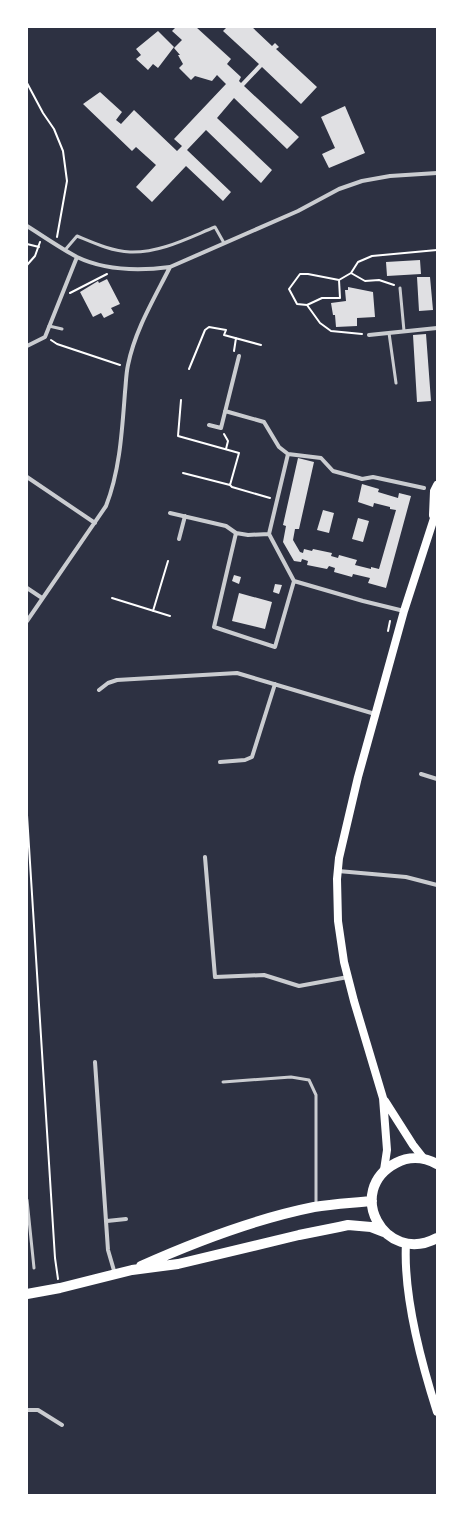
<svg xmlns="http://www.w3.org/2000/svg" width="464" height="1522" viewBox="0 0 464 1522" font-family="'Varela Round',sans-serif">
  <rect width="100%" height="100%" fill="#2d3142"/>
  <path fill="#e0e0e3" d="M176 27H196L231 59 227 64 241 77 239 81 241 83 259 64 223 31 227 27H252L272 46 275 43 279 47 276 49 317 87 301 104 262 67 244 86 299 137 287 149 234 98 217 118 272 170 261 183 206 130 187 150 231 192 223 201 186 166 152 202 136 187 156 165 136 147 132 151 83 104 100 92 122 112 116 120 121 124 134 110 177 151 182 146 174 139 226 84 217 75 212 81 195 76 191 80 179 68 183 64 178 55H180L174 48 182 40 172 31Z
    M158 31 174 47 158 68 153 64 148 70 136 59 141 55 136 49Z
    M345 106 365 153 329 168 322 154 335 148 321 117Z
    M420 260 421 274 387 276 386 262Z
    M417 277H430L433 310 419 311Z
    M107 279 120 304 111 308 114 313 104 318 101 313 93 317 80 292 98 281 99 283Z
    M348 287 373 292 375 317 357 318V326L336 327 335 315H333L331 303 346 301 345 290H348Z
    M426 334 431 401 417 402 413 335Z
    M298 458 314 462 299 529H295L293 540 300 552 303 553 304 549 312 551 313 549 332 553 331 556 338 558 339 555 357 560 355 565 371 569V567L379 569 396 510 390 509V507L374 503 373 507 358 502 362 484 379 489 378 492 398 498 399 493 411 496 386 588 368 583 370 578 353 574 352 577 334 572 335 568 329 566 327 569 307 565 308 561 302 559 301 562 294 561 283 542 286 526 283 525Z
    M323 510 334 513 329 533 317 530Z
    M358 518 369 521 363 542 352 539Z
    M234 575 241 577 239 584 232 581Z
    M275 584 282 585 279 594 273 592Z
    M239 593 272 602 265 629 232 621Z"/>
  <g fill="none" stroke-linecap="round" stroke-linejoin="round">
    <path stroke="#fff" stroke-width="2" d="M27 83 43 113 54 129 63 151 67 181 57 237
      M27 244 39 247
      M27 265 35 256 40 242
      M351 273 365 281 379 280 394 285
      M339 280 340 298H322L307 305 297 304 289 289 300 274H308L339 280 351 273 358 262 372 256 437 250
      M70 293 107 274
      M307 305 320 323 331 331 362 334
      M51 340 57 344 120 365
      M234 351 236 338
      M189 369 205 330 209 327 226 330 224 335 261 345
      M181 400 178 436 239 453 230 485 232 487 270 498
      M224 434 228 441 226 449
      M183 473 230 485
      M112 598 170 616
      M153 611 168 561
      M388 631 390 621
      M27 815 55 1258 58 1279"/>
    <path stroke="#caccd0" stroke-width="3" d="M65 250 77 236C94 243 111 251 130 252 160 253 188 238 215 227L224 243
      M400 288 404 331
      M49 326 62 329
      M389 333 396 383
      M223 1082 291 1077 309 1080 316 1095V1205
      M27 1200 34 1268"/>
    <path stroke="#caccd0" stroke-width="4" d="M27 226C43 236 60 248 77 257 106 271 139 271 170 267L298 211 339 189 362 181 390 176 437 173
      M369 335 437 328
      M27 346 45 337 77 257
      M225 411 264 422 279 447 288 454
      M209 425 221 428 239 356
      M27 477 95 523
      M170 513 226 526 236 533 248 535 269 534
      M236 533 214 627 275 647 294 581
      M179 539 185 516
      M27 588 42 598
      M404 611 363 601 294 581 269 534 288 454 321 458 333 471 359 478 362 479 373 477 424 488
      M27 621 106 506C120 470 122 431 125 392 126 383 126 374 128 365 135 330 154 299 170 267
      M99 690 108 683 117 680 237 673 375 714
      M220 762 245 760 252 757 275 684
      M421 774 437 779
      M205 857 215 977 264 975 299 986 348 977
      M338 871 406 877 437 885
      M95 1062 108 1250 115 1274
      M107 1221 126 1219
      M27 1410H38L62 1425"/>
    <path stroke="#fff" stroke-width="8" d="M433 515 434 491 437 485
      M385 1101 413 1145 424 1159
      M384 1170 387 1150 383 1098 354 1001 344 962 338 921 337 879 339 858 358 777 404 611 437 509
      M406 1243C403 1296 421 1362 437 1412"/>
    <path stroke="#fff" stroke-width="10" d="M437 1164C424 1157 409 1156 396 1163 344 1190 384 1266 437 1238
      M141 1266C197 1241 254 1219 314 1207 333 1204 353 1203 372 1201
      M27 1294 60 1288 132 1270 178 1264 299 1235 339 1227 348 1225 371 1227 384 1232"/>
  </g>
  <rect width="464" height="1522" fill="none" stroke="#ffffff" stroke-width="56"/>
</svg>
